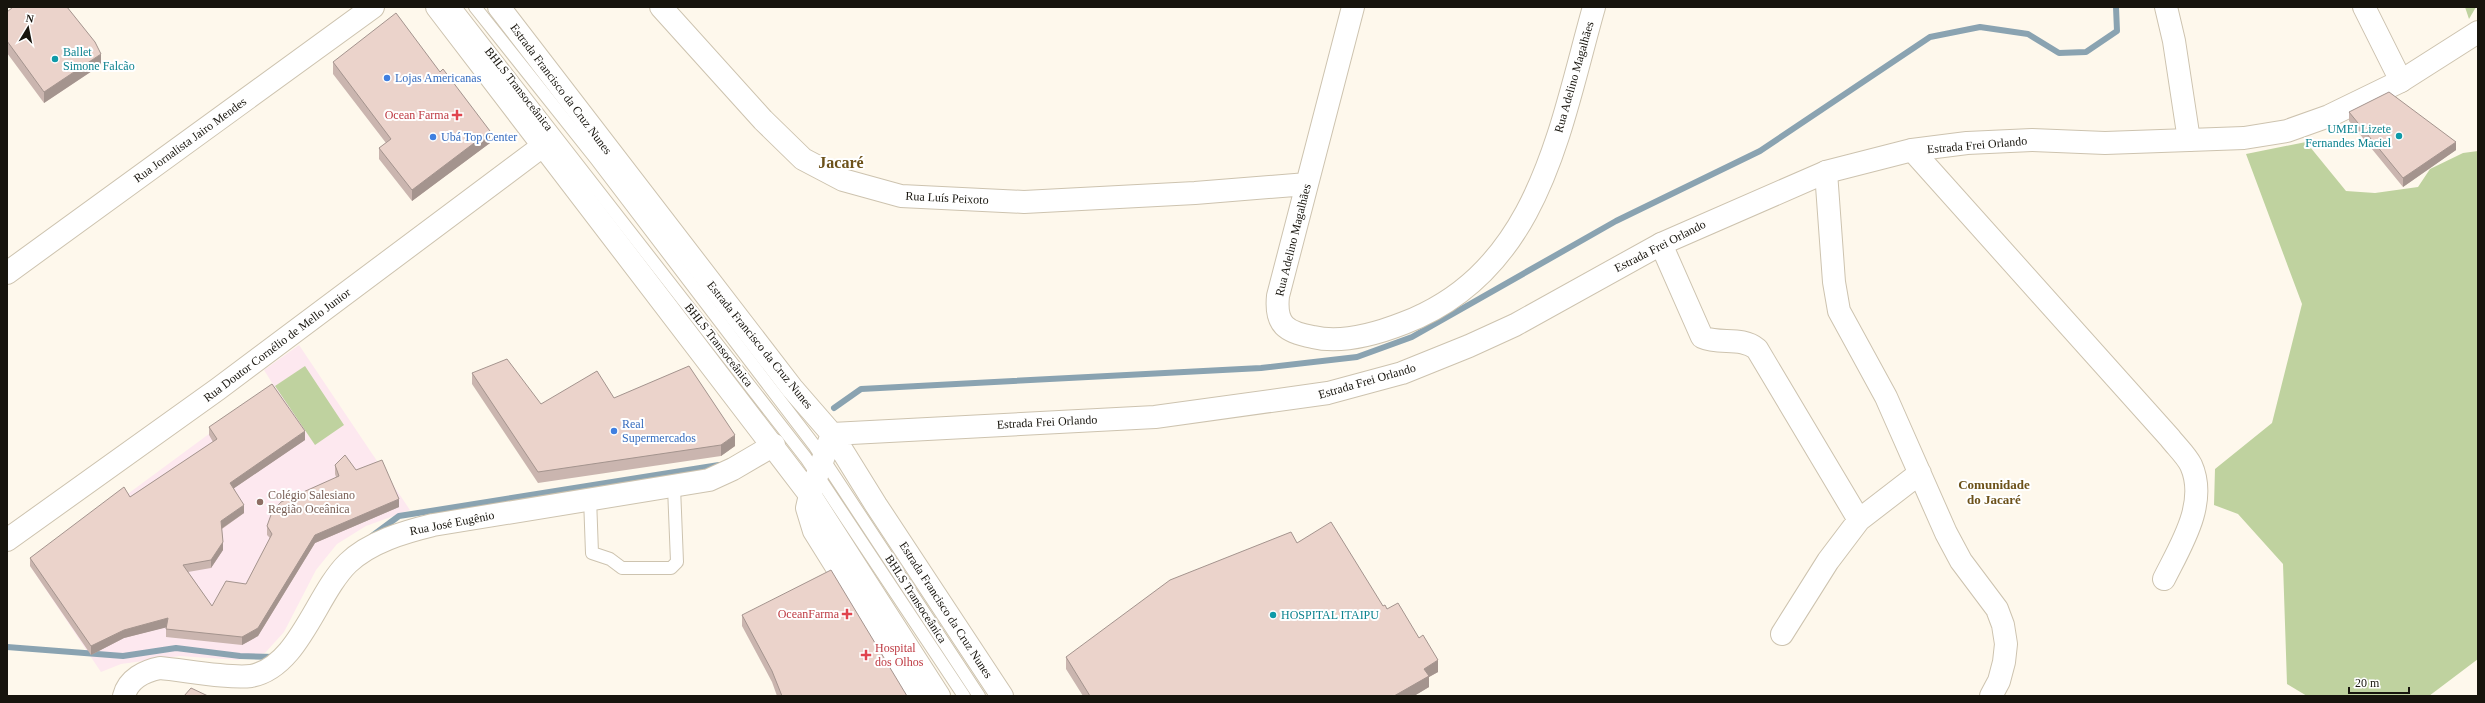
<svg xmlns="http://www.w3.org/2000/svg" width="2485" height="703" viewBox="0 0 2485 703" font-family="'Times New Roman',serif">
  <rect width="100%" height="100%" fill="#fef8ec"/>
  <path fill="#fde8ef" d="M299 345 410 510 366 526 337 544 316 570 284 632 265 653 238 660 180 656 121 664 101 672 30 566 274 386 264 370Z"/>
  <path fill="#bfd29f" d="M2465 7H2476L2469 19Z
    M2306 142 2346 191 2375 193 2418 187 2430 169 2463 153 2478 151V659L2429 696H2307L2287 684 2283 564 2238 514 2214 505 2215 469 2272 423 2302 304 2246 154Z
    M305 366 344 425 315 445 275 386Z"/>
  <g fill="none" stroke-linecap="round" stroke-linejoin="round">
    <path stroke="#8aa3b1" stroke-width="6" d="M834 408 861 389 1261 368 1357 357 1412 337 1616 221 1760 151 1930 37 1980 27 2028 34 2059 53 2086 52 2117 31 2116 7
      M372 536 399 516 719 465
      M7 647 123 656 176 648 240 656 274 657"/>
    <defs>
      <path id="lane" d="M455 7 806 458 964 696
        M475 7 596 159 814 445 979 696
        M590 498 592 553 610 559 622 568H671L677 562 674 487"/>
      <path id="street" d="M661 7 763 120 803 159 843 180 901 196 1024 202 1195 193 1307 184
        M1353 7 1278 296C1275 325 1286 332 1313 337 1342 344 1376 334 1404 323 1539 271 1559 131 1594 7
        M2166 7 2174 41 2189 140
        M2364 7 2401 81
        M1912 150 2170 438C2176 446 2186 455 2191 465 2208 503 2181 545 2164 579
        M1826 172 1834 282 1839 311 1886 397 1946 533 1961 561 1997 609 2003 625 2006 644 2004 662 1999 681 1991 696
        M1661 244 1702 337C1720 345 1741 336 1757 349L1859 520
        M7 273 373 7
        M810 495 807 508 814 531 917 696
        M7 540 218 389 544 145
        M1782 634 1828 561 1859 520 1920 473
        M124 696C128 679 145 671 160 668 183 670 230 679 251 676 299 667 316 594 348 563 370 542 404 532 433 525L709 480 733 469 774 445"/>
      <path id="secondary" d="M437 7 810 495 939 696
        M499 7 792 388 832 434 876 505 1002 696
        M832 434 1155 417 1328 393 1402 373 1469 346 1515 325 1661 244 1826 172 1912 150 1967 143 2032 140 2105 143 2189 140 2244 138 2287 131 2329 116 2401 81 2478 32
        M810 495 832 434"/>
    </defs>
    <use href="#lane" stroke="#cdc3af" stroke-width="14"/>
    <use href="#street" stroke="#cdc3af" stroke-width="24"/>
    <use href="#secondary" stroke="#cdc3af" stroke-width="24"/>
    <use href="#lane" stroke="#fff" stroke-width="12"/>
    <use href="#street" stroke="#fff" stroke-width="22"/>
    <use href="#secondary" stroke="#fff" stroke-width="22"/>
  </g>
  <path fill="#cab5af" d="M7 12 101 65 44 103 7 53Z
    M333 62 490 143 412 201 379 159V148L386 143 333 74Z
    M2349 112 2456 150 2403 187 2349 121Z
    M472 373 541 404 614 398 735 446 721 456 538 483 472 384Z
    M209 427 305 440 234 488 244 513 222 529 223 550 211 568 188 572 212 606 246 584 270 538 267 535V526L336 477 335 474V465L356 470 399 507 315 543 258 636 242 645 166 637V627L124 638 91 655 30 566V558L130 497 213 442 209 435Z
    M1297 543 1387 609 1438 672 1429 677V687L1414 696H1083L1066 669V657Z
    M742 615 907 696H777L772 682 742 626Z"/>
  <path fill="#a4948e" d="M101 54V65L44 103V92Z
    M490 131V143L412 201V190Z
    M2456 142V150L2403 187V178Z
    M305 431V440L230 491V483Z
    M735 435V446L721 456V445Z
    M399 499V507L315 543 258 636 242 645V637L315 535Z
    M244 505V513L221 529V521Z
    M223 542V550L211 568V560Z
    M168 618V627L124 638 91 655V646L124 630Z
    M1438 660V672L1429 677V687L1414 696H1394L1424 669Z"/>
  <path fill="#ebd3cb" stroke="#a4948e" d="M13 7H67L95 42 101 54 44 92 7 41V12Z
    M396 13 440 72 443 69 490 131 412 190 379 148 391 139 333 62Z
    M2389 92 2456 142 2403 178 2349 112Z
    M507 359 541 404 597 371 614 398 689 366 735 435 721 445 538 472 472 373Z
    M272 384 305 431 230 483 244 505 221 521 223 542 211 560 183 565 212 606 226 581 246 584 272 534 267 526 272 512 281 502 339 476 335 465 345 455 356 470 382 460 399 499 315 535 258 628 242 637 166 629 168 618 124 630 91 646 30 558 124 487 130 497 217 439 209 427Z
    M1331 522 1383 606 1385 605 1387 609 1398 603 1419 638 1423 635 1438 660 1424 669 1429 676 1394 696H1090L1066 657 1170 580 1291 532 1297 543Z
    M831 570 907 696H782L772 671 742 615Z
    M191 688 208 696H184Z"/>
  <g fill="#0f9aa8" stroke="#fff" stroke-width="1.5">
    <circle cx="55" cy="59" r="4"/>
    <circle cx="2399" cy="136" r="4"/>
    <circle cx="1273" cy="615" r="4"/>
  </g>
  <g fill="#3f7fe0" stroke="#fff" stroke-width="1.5">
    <circle cx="387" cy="78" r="4"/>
    <circle cx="433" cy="137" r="4"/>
    <circle cx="614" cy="431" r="4"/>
  </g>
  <g fill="#e0444e" stroke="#fff" stroke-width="1.5">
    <path d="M455 109h4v4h4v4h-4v4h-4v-4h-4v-4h4z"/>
    <path d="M845 608h4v4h4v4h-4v4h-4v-4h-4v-4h4z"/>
    <path d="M864 649h4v4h4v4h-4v4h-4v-4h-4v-4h4z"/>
  </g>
  <circle fill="#8d6e63" stroke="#fff" stroke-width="1.5" cx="260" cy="502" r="4"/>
  <g text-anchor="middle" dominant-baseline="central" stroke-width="4" stroke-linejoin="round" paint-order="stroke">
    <g font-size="12" fill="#0d838f" stroke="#fff" text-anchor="start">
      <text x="63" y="52">Ballet<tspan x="63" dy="14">Simone Falcão</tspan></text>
      <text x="2391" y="129" text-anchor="end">UMEI Lizete<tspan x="2391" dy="14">Fernandes Maciel</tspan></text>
      <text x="1281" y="615">HOSPITAL ITAIPU</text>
    </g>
    <g font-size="12" fill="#17140d" stroke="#fff">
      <text transform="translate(1574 77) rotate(-74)">Rua Adelino Magalhães</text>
      <text transform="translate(519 89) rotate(52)">BHLS Transoceânica</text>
      <text transform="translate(561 89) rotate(53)">Estrada Francisco da Cruz Nunes</text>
      <text transform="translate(190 140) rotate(-36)">Rua Jornalista Jairo Mendes</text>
      <text transform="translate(1977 145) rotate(-5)">Estrada Frei Orlando</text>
      <text transform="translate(947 198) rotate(3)">Rua Luís Peixoto</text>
      <text transform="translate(1293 240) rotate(-76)">Rua Adelino Magalhães</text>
      <text transform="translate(1660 246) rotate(-27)">Estrada Frei Orlando</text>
      <text transform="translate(277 345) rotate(-37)">Rua Doutor Cornélio de Mello Junior</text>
      <text transform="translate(719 345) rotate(52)">BHLS Transoceânica</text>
      <text transform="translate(760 345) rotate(51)">Estrada Francisco da Cruz Nunes</text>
      <text transform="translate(1367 381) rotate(-16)">Estrada Frei Orlando</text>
      <text transform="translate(1047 422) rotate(-3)">Estrada Frei Orlando</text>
      <text transform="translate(452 523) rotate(-11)">Rua José Eugênio</text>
      <text transform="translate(916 599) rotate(57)">BHLS Transoceânica</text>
      <text transform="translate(946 610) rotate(57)">Estrada Francisco da Cruz Nunes</text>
    </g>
    <g font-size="12" fill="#366cbe" stroke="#fff" text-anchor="start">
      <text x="395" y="78">Lojas Americanas</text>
      <text x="441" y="137">Ubá Top Center</text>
      <text x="622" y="424">Real<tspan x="622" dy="14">Supermercados</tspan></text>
    </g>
    <g font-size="12" fill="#be3a42" stroke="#fff" text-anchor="end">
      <text x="449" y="115">Ocean Farma</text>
      <text x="839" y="614">OceanFarma</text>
      <text x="875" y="648" text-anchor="start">Hospital<tspan x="875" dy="14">dos Olhos</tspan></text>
    </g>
    <g font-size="12" fill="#785e54" stroke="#fff" text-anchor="start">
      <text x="268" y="495">Colégio Salesiano<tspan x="268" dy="14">Região Oceânica</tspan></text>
    </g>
    <g font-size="13" font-weight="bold" fill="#6c5119" stroke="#fff">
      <text x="1994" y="484">Comunidade<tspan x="1994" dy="15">do Jacaré</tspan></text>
    </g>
    <g font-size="16" font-weight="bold" fill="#6c5119" stroke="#fff">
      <text x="841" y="162">Jacaré</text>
    </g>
  </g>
  <rect width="2485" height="703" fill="none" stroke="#17140d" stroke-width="16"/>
  <g transform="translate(28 28) rotate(10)" stroke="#ffffff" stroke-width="3" paint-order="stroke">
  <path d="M0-3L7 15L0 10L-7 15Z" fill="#17140d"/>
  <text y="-6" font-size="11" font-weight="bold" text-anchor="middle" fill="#17140d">N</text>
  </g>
  <path d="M2349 687v6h60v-6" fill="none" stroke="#17140d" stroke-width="2"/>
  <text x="2355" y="687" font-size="12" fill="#17140d" stroke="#ffffff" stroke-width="3" paint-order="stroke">20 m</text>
</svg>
